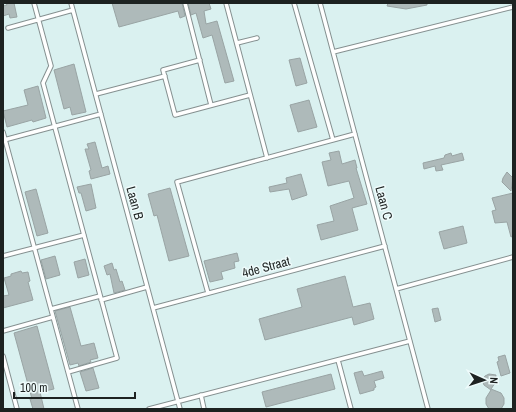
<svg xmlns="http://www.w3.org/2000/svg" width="516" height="412" viewBox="0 0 516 412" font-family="'Archivo Narrow',sans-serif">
  <rect width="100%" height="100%" fill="#eefbfb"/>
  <path fill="#daf1f0" d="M3 3H513V409H3Z"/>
  <path fill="#aebaba" stroke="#99a4a4" d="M6 3H14L17 17 10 18 9 14 3 16V6L7 5Z
    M112 3H182L185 16 180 18 178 11 119 27Z
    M188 3H209L211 9 204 11 206 24 217 21 234 81 225 83 212 35 203 38 196 13 191 15Z
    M388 3H427V5L406 9 387 6Z
    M300 58 307 83 296 86 289 60Z
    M74 64 86 112 72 115 70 107 64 109 54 70Z
    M38 86 46 118 33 122 32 120 7 127 3 111 28 105 24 90Z
    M309 100 317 127 298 132 290 105Z
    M95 142 102 168 108 166 110 174 91 179 89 171 91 170 85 149H89L87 144Z
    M339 151 342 164 355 160 357 168H356L367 204 352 208 358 230 321 240 317 225 334 221 330 206 354 198 349 181 328 186 322 162 331 160 329 153Z
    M451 153 452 156 462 153 464 160 441 165 443 170 436 171 435 166 424 169 423 163 444 158 445 155Z
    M507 172 513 178 511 191 502 182 503 178Z
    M301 174 307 195 292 200 289 189 270 192 269 187 287 183 286 178Z
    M91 184 96 208 86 211 81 193H79L77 187Z
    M170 188 189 256 169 261 157 215 154 216 148 194Z
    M36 189 48 233 37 236 25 192Z
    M513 193V236L511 237 507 222 495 223 492 211 496 210 492 198Z
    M463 226 467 243 444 249 439 232Z
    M237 253 239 261 234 262 235 268 221 272 223 279 210 282 204 261Z
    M55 256 60 275 46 279 41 260Z
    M85 259 89 275 78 278 74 262Z
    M112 263 114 270 116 269 120 282 122 281 125 290 114 293 110 274 107 275 104 266Z
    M21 271 22 273 28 272 30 281 28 282 33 300 3 308V296L9 295 4 278 11 276V274Z
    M345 276 353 307 370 303 374 319 354 325 352 317 265 340 259 319 302 307 297 289Z
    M70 307 81 346 94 343 98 358 90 360 91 362 79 366 78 363 70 365 55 311Z
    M438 308 441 320 435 322 432 309Z
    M37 326 54 389 40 392 44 409H33L30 399H32L14 333Z
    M505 355 510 373 501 376 497 362 499 361 498 357Z
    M93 368 99 388 86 391 80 372Z
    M362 371 364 376 382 371 384 378 374 381 376 387 374 388V390L360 394 354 373Z
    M331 374 335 389 266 407 262 392Z
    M489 374 496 375 495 383 491 389 501 393 504 398V404L501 409H489L486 404V398L491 390 484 385 482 380 485 376Z"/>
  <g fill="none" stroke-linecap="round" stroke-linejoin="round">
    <defs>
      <path id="lane" d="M34 3 51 66 43 83 117 358 68 372
        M71 3 180 409
        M185 3 211 105
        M226 3 267 158
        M294 3 333 140
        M320 3 428 409
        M8 28 73 10
        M237 43 257 38
        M333 52 513 7
        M200 60 163 70 175 115 250 95
        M96 94 165 76
        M3 132 78 409
        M4 140 101 114
        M3 256 84 235
        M396 289 513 257
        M208 293 177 182 355 134
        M101 300 147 287
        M153 308 385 246
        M51 309 100 296
        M3 331 53 317
        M3 356 17 409
        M338 360 351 409
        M201 395 204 409
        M149 409 410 341"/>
    </defs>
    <use href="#lane" stroke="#859090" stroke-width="5.5"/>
    <use href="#lane" stroke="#fff" stroke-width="3.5"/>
  </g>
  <g text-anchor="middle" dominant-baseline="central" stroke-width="3" stroke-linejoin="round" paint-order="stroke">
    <g font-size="13" fill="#1d2221" stroke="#eefbfb">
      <text transform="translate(135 203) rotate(75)">Laan B</text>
      <text transform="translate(384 203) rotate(75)">Laan C</text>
      <text transform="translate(266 267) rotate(-15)">4de Straat</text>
    </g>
  </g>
  <rect width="516" height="412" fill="none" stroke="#1d2221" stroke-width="8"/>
  <g transform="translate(484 380) rotate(93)" stroke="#eefbfb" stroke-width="3" paint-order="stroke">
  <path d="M0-3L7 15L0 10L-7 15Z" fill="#1d2221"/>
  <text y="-6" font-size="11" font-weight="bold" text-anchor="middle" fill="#1d2221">N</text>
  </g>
  <path d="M14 392v6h121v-6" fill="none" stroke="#1d2221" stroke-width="2"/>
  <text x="20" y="392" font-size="12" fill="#1d2221" stroke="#eefbfb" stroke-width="3" paint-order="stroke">100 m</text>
</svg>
